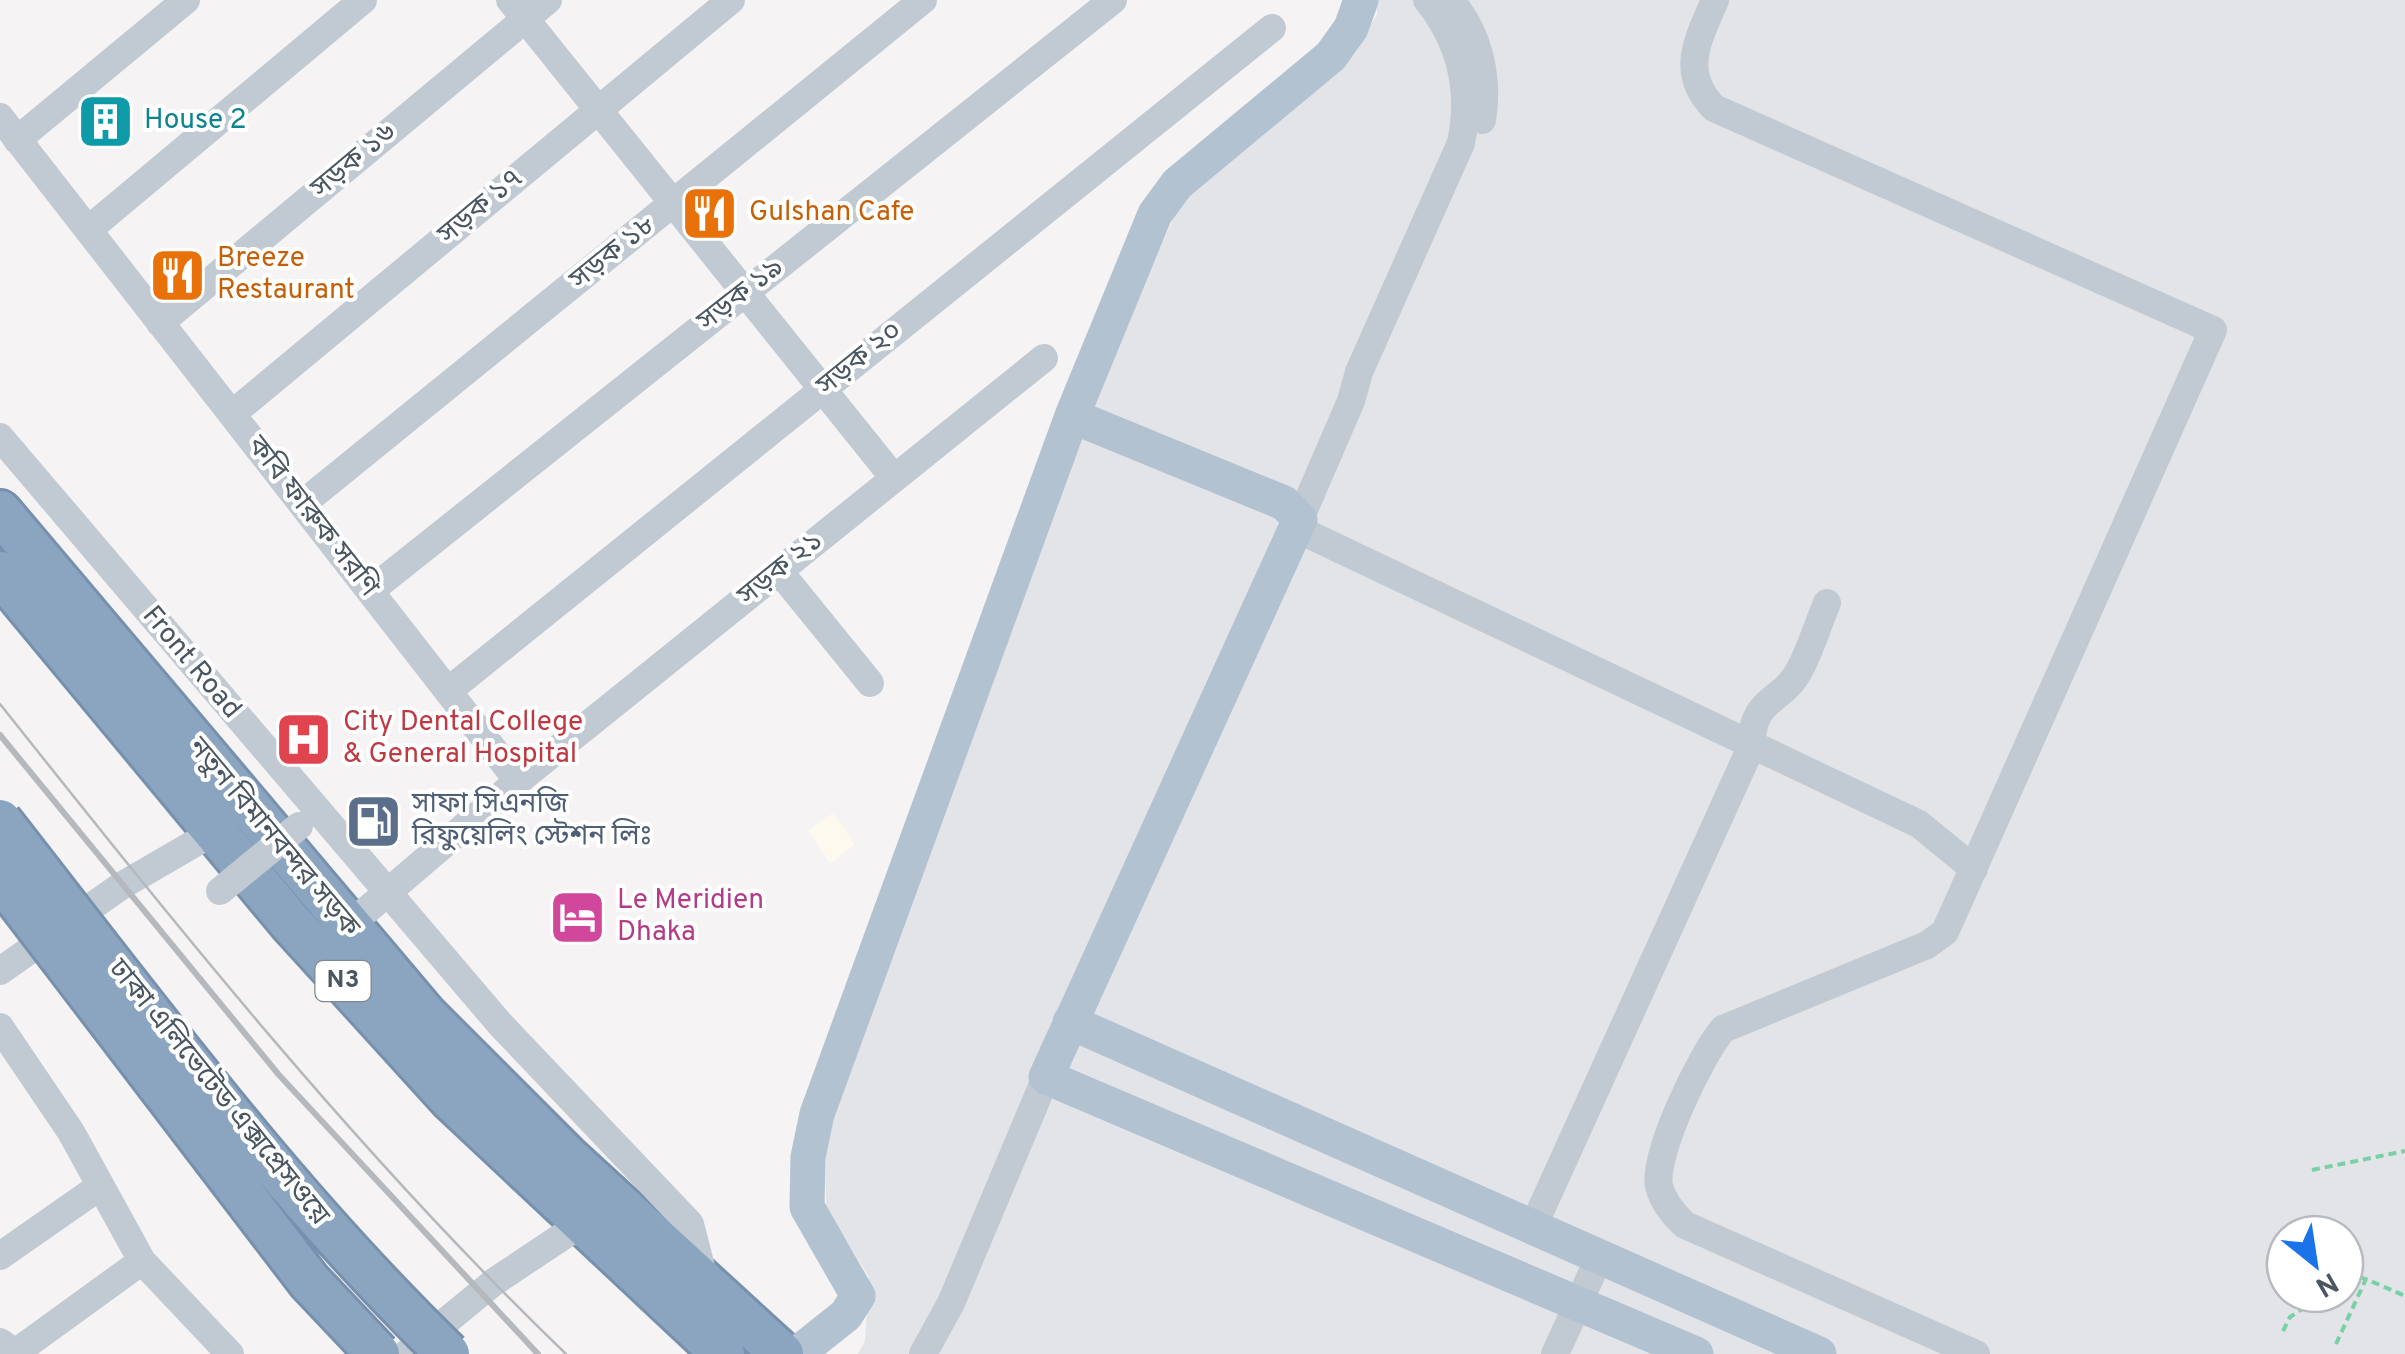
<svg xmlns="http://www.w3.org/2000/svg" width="2405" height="1354" viewBox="0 0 2405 1354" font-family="Overpass,'Noto Sans Bengali',sans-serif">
  <rect width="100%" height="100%" fill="#f5f3f3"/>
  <path fill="#fdf9ef" d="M833 813 855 844 830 864 808 830Z"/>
  <path fill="#e2e4e7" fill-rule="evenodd" d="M1377 0H2405V1354H858L865 1341 869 1277 826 1207 825 1117 1059 474 1178 208 1218 159 1355 54 1377 14ZM2285 1234H2345V1294H2285Z"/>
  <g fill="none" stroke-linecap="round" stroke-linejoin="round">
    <defs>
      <path id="highway" d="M0 512 425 1015 568 1158 782 1354
        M0 573 290 922 452 1100 723 1354"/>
    </defs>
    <use href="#highway" stroke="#7690ad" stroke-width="48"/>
    <path stroke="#7ad0a6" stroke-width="4" stroke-dasharray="8 5" stroke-linecap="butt" d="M2312 1170 2405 1151
      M2345 1280 2353 1275 2366 1279
      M2283 1331 2290 1317 2325 1294
      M2336 1344 2366 1279 2405 1296"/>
    <path stroke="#c1cad2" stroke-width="28" d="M510 0 894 478
      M1427 0C1461 42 1472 90 1461 143L1359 372 1351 401 1300 519 1308 534 1919 824 1974 869
      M1450 0C1479 32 1489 78 1482 120
      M1715 0C1698 40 1679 72 1714 108L2213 330 1945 932 1927 945 1723 1029C1701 1055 1653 1154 1659 1186 1663 1202 1673 1214 1685 1225L1976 1354
      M0 117 518 781
      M17 140 186 0
      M88 230 363 0
      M160 323 548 0
      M232 414 731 0
      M0 437 500 1024 690 1224 704 1279
      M302 504 923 0
      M779 571 870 683
      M370 591 1113 0
      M448 691 1272 28
      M347 927 518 781 1044 358
      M0 971 121 886 214 832
      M0 1027 71 1132 142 1261 230 1354
      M1533 1227 1752 745C1751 697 1783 703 1800 669 1811 648 1818 624 1827 603
      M0 1256 99 1187
      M0 1342 15 1353 142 1261
      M406 1354 494 1282 581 1224
      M923 1354 951 1303 1046 1077
      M1555 1354 1600 1256"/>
    <path stroke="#b3c2d1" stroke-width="35" d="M1072 416 1284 503 1300 519 1046 1077 1696 1354
      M1070 1022 1819 1354
      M797 1354 846 1315 858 1296 807 1207 808 1157 817 1114 1072 416 1155 214 1177 184 1331 56 1351 28 1361 0"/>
    <use href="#highway" stroke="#8ba5c1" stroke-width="42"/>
    <path stroke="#b5b8bd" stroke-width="2.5" d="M0 704C178 928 359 1155 566 1354"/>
    <path stroke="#b5b8bd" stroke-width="6" d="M0 735 279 1075 538 1354"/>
    <defs>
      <path id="highway-bridge" d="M0 821C143 1004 281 1192 448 1354
        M0 877 309 1281 378 1354"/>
    </defs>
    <use href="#highway-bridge" stroke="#7690ad" stroke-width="48" stroke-linecap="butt"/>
    <path stroke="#c1cad2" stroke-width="28" d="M220 891 299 826"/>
    <use href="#highway-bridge" stroke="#8ba5c1" stroke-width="42"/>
  </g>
  <defs>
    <symbol id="building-square" viewBox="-11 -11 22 22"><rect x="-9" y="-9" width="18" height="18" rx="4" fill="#0f9aa8" stroke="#fff"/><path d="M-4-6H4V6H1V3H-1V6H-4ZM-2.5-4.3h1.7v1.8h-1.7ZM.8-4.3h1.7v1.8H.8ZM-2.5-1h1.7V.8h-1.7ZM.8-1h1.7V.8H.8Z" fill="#fff"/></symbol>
    <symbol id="restaurant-square" viewBox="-11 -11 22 22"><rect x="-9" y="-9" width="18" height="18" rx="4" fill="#e8710a" stroke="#fff"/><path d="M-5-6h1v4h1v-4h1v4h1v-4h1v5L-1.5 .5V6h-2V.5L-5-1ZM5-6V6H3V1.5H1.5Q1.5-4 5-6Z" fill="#fff"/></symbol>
    <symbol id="hospital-square" viewBox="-11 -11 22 22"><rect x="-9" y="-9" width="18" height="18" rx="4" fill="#e0444e" stroke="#fff"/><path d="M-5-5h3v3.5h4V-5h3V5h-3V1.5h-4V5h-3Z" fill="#fff"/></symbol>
    <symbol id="fuel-square" viewBox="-11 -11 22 22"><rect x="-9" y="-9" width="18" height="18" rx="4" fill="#5c6f8a" stroke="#fff"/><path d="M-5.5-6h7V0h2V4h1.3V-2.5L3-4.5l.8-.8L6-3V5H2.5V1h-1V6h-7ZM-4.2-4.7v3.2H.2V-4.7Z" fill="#fff"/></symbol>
    <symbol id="hotel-square" viewBox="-11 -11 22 22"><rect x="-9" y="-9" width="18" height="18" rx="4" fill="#d1479c" stroke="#fff"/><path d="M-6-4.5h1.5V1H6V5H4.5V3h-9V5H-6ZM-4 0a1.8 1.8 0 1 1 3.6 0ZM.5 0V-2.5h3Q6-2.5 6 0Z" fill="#fff"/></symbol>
  </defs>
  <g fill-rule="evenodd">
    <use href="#building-square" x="74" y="90" width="63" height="63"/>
    <use href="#restaurant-square" x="678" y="182" width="63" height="63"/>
    <use href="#restaurant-square" x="146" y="244" width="63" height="63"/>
    <use href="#hospital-square" x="272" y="708" width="63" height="63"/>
    <use href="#fuel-square" x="342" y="790" width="63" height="63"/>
    <use href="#hotel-square" x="546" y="886" width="63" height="63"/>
  </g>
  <g text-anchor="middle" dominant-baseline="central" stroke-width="8" stroke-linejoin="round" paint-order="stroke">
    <rect fill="#fff" stroke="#808990" stroke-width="2.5" x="315.5" y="961" width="55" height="40" rx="8"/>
    <g font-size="25" font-weight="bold" fill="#4a5661">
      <text x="343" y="981">N3</text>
    </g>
    <g font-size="28" fill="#0d838f" stroke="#fff" text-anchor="start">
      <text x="144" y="121">House 2</text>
    </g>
    <g font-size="28" fill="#4a5661" stroke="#fff">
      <text transform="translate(354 161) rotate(-40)">সড়ক ১৬</text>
      <text transform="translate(481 207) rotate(-40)">সড়ক ১৭</text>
      <text transform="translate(613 253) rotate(-39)">সড়ক ১৮</text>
      <text transform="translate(741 295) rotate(-38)">সড়ক ১৯</text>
      <text transform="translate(860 359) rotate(-39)">সড়ক ২০</text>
      <text transform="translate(312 517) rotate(52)">কবি ফারুক সরণি</text>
      <text transform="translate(781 569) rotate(-39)">সড়ক ২১</text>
      <text transform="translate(191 663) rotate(50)">Front Road</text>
      <text transform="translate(273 838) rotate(50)">নতুন বিমানবন্দর সড়ক</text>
      <text transform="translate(218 1093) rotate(51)">ঢাকা এলিভেটেড এক্সপ্রেসওয়ে</text>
    </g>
    <g font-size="28" fill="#c56008" stroke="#fff" text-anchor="start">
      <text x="749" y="213">Gulshan Cafe</text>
      <text x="217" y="259">Breeze<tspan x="217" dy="32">Restaurant</tspan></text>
    </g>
    <g font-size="28" fill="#be3a42" stroke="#fff" text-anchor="start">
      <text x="343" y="723">City Dental College<tspan x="343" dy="32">&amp; General Hospital</tspan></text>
    </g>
    <g font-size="28" fill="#4e5e75" stroke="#fff" text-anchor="start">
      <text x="412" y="805">সাফা সিএনজি<tspan x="412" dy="32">রিফুয়েলিং স্টেশন লিঃ</tspan></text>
    </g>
    <g font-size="28" fill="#b23c85" stroke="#fff" text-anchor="start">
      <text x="617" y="901">Le Meridien<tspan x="617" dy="32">Dhaka</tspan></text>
    </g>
  </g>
  <g transform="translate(2315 1264) rotate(150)"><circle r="48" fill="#ffffff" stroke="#b7bbc0" stroke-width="2.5"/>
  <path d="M0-8L18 38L0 25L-18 38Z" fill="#1a73e8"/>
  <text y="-15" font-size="28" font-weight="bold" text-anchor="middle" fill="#4a5661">N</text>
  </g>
</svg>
